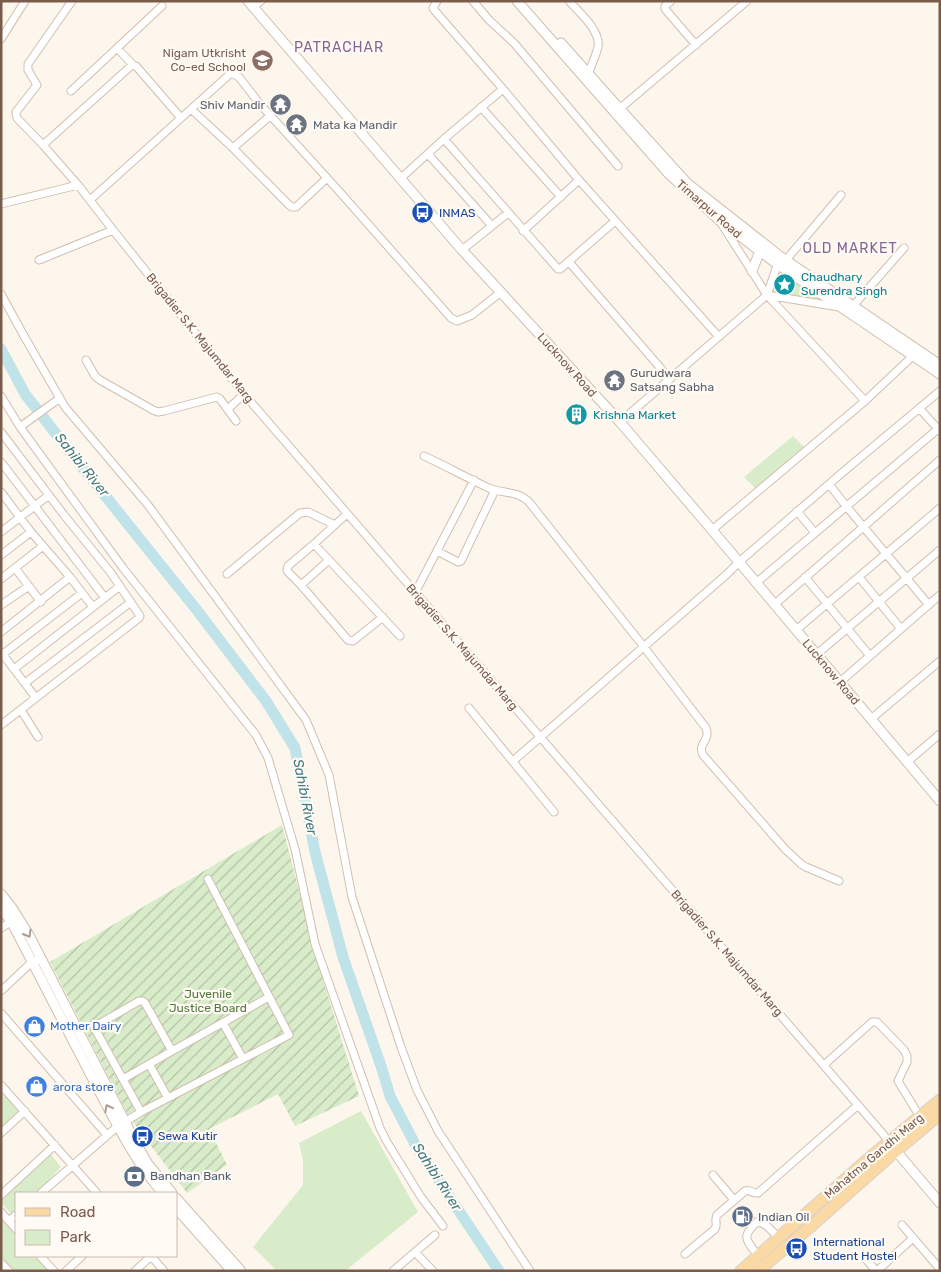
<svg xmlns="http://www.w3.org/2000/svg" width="941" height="1272" viewBox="0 0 941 1272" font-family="Rubik,sans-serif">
  <defs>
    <pattern id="garden-furrows" width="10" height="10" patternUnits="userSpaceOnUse" patternTransform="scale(1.25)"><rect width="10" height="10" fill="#d8ecc9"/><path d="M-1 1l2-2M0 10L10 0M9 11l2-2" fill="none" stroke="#b4c2a5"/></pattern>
  </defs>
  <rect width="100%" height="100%" fill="#fdf6ec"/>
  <path fill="#d8ecc9" d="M779 269 821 298 819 301 772 293Z
    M793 436 804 447 755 488 744 477Z
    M5 1089 23 1109 1 1129V1092Z
    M361 1111 418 1212 345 1271H277L253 1247 303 1185V1160L299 1143Z
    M48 1151 61 1167 37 1193H16V1215L14 1217 1 1203V1192Z
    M1 1212 16 1229V1256H40L53 1271H11L1 1260Z"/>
  <path fill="url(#garden-furrows)" d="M282 825 318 964 359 1096 295 1126 278 1094 209 1129 227 1165 187 1193 129 1117 50 962Z"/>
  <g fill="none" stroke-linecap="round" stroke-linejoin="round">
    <path stroke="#bfe3e8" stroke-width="11" d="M1 349 25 394 74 457 196 609 266 701 295 748 315 852 343 957 382 1069 390 1096 417 1148 499 1271"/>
    <defs>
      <path id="minor" d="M72 1 28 64V70L37 85 16 112 17 118 43 145 78 185 113 230 244 394 883 1134 889 1142
        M437 1 433 8 435 11 503 89 579 180 719 337
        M473 1 489 20 514 43 618 166
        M569 1C579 12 601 31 598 47 596 56 591 65 589 73L586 76
        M671 1 665 6V9L696 45
        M253 7 261 1
        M1 39 25 1
        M118 49 133 65
        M71 91 162 6
        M481 107 561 197
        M191 109 233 148 289 205 292 207H296L327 178
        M617 111 747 1
        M444 139 558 269H560L615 221
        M43 145 131 66 133 65 136 66 181 118
        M233 148 271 115
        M428 154 492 226
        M401 178 444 139 503 89
        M90 200 230 74H233L239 77 259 103 338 190 451 318 457 321 472 315 501 292
        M1 204 78 185
        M721 223 767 295 865 401
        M523 231 579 180
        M462 250 508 213
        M39 260 113 230
        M786 260 841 195
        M569 262 670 379
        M1 294 24 336 65 407 148 505 306 720 329 775 352 897 401 1047 417 1090 438 1131 530 1271
        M767 295 779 260
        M853 306 904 248
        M86 360 95 376 100 380 153 410 158 412 164 411 217 397 220 399 236 421
        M1 396 20 427 123 568 256 735 268 758 295 849 315 944 380 1128 387 1142 421 1197 443 1226
        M919 408 940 431
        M228 409 244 394
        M620 422 767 295 839 307
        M20 427 60 398
        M1 432 64 515 111 573 140 616 139 618 1 725
        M424 456C446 466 467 478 489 488 503 494 517 490 529 502L644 647 706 728C711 741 697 743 703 755L785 849 801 864 806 867 839 881
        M1 462 105 598
        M829 484 846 506 929 605
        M1 492 31 532 70 577 93 607
        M797 511 815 533
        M347 514 314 544 288 566 287 570 288 572 301 585 348 640 353 641 383 617
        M712 530 865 401 916 353
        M1 532 49 495
        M314 544 400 636
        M437 551 458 562 461 561 495 490
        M1 555 31 532
        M15 568 41 602
        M227 574 300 513 308 512 335 525
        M805 577 870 656
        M859 577 901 629
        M1 579 43 546
        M756 583 938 429
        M301 585 329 560
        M415 593 474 480
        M775 604 940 460
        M1 605 29 586
        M796 630 940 508
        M1 632 70 577
        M1 652 36 698
        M3 654 82 593
        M817 654 940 550
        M14 669 120 586
        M840 682 940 595
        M25 683 131 602
        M469 708 554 812
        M21 710 38 737
        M871 719 940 661
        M513 761 726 575 739 562 843 472 940 391
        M907 762 940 734
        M1 928 15 919
        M1 991 32 962 41 958
        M1 1013 107 1135
        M223 1023 243 1059
        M149 1064 168 1098
        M824 1065 872 1022H877L904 1050 907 1056V1062L898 1081 920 1117
        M123 1079 172 1051 269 997
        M1 1085 97 1193
        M141 1112 94 1027 139 1001H143L145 1003 172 1051
        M1 1133 25 1111
        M713 1175 734 1200
        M41 1193 118 1126 141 1112 289 1035 208 879
        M1 1195 55 1145
        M1 1212 16 1229
        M9 1221 16 1215
        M902 1225 940 1269
        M415 1252 433 1271
        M685 1254 715 1229C718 1224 714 1220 717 1215L745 1191C750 1189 753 1194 758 1193L858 1105
        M40 1256 54 1271
        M151 1256 164 1271
        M758 1256C745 1238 741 1237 758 1221L767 1226 779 1238
        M865 1258 876 1271
        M1 1263 9 1271
        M66 1271 82 1256
        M135 1271 151 1256
        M393 1271 435 1235
        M877 1271 913 1238"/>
      <path id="tertiary" d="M248 1 462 250 620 422 712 530 940 801
        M517 1 669 174 719 220 777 264 940 374
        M561 43 609 97 687 183 781 257 940 365
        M752 271 760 251
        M1 894 12 908 30 937 138 1147 148 1164 172 1193
        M1 908 11 921C40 976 68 1032 97 1087 117 1124 135 1162 163 1193
        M896 1151 940 1203
        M176 1198 241 1271
        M176 1208 232 1271"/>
      <path id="primary" d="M741 1271 874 1154 940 1100
        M758 1271 810 1227 896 1151 940 1114"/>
    </defs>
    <use href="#minor" stroke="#d1beb0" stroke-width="9"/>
    <use href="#tertiary" stroke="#d1beb0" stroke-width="11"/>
    <use href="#primary" stroke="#dad1cd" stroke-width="13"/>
    <use href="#minor" stroke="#fff" stroke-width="7"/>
    <use href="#tertiary" stroke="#fff" stroke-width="9"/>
    <use href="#primary" stroke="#fbd9a5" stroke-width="11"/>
  </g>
  <defs><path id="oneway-chevron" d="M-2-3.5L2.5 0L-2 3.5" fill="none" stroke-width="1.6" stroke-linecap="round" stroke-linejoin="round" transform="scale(1.25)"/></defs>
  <g stroke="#af9d94">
    <use href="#oneway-chevron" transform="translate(28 934) rotate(60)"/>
    <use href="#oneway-chevron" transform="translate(108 1108) rotate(-118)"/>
  </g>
  <defs>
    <symbol id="school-disc" viewBox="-11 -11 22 22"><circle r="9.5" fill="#8d6e63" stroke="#fffaf3"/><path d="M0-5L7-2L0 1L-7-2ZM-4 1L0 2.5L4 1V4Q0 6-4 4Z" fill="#fff"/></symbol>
    <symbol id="temple-disc" viewBox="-11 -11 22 22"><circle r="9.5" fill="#6b7280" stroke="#fffaf3"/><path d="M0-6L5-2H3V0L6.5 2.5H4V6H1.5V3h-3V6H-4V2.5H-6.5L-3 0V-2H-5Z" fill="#fff"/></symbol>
    <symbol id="bus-disc" viewBox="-11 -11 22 22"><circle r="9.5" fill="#1a4fb4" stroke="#fffaf3"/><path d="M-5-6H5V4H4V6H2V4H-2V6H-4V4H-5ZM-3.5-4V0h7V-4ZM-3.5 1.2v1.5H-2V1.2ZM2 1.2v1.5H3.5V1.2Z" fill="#fff"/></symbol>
    <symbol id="sight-disc" viewBox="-11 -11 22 22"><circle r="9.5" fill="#0f9aa8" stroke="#fffaf3"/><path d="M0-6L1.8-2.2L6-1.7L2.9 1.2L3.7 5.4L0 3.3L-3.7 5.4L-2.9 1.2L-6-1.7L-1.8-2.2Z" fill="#fff"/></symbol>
    <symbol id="building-disc" viewBox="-11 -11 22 22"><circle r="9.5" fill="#0f9aa8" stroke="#fffaf3"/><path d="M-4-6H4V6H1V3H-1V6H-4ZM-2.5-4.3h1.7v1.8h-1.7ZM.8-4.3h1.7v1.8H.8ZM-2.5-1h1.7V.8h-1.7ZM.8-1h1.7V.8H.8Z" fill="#fff"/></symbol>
    <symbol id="shop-disc" viewBox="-11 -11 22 22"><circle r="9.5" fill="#3f7fe0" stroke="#fffaf3"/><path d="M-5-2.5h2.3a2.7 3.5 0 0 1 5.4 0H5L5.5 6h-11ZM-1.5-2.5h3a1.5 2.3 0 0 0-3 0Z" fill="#fff"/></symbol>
    <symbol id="bank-disc" viewBox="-11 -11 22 22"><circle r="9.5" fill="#5c6f8a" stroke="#fffaf3"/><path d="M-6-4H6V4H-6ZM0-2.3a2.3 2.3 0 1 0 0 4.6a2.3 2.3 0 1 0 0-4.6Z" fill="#fff"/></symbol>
    <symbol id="fuel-disc" viewBox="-11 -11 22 22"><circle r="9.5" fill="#5c6f8a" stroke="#fffaf3"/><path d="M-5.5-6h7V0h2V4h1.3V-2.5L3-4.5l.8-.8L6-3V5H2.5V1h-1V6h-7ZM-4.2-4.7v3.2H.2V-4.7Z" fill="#fff"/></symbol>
  </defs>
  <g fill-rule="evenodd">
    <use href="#school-disc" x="250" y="48" width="25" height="25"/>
    <use href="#temple-disc" x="268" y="92" width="25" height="25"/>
    <use href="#temple-disc" x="284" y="112" width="25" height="25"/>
    <use href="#bus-disc" x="410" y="200" width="25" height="25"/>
    <use href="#sight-disc" x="772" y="272" width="25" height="25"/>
    <use href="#temple-disc" x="602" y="368" width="25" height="25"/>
    <use href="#building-disc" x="564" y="402" width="25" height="25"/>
    <use href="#shop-disc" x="22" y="1014" width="25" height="25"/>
    <use href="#shop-disc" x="24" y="1074" width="25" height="25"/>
    <use href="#bus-disc" x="130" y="1124" width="25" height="25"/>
    <use href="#bank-disc" x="122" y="1164" width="25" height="25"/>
    <use href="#fuel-disc" x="730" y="1204" width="25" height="25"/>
    <use href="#bus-disc" x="784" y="1236" width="25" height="25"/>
  </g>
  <g text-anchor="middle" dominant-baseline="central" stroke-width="4.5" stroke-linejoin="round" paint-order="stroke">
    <g font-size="12" fill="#785e54" stroke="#fffaf3" text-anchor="end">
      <text x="246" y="53">Nigam Utkrisht<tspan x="246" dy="14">Co-ed School</tspan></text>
    </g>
    <g font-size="12" fill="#5b616d" stroke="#fffaf3" text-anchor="start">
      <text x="265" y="105" text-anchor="end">Shiv Mandir</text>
      <text x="313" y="125">Mata ka Mandir</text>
      <text x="630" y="373">Gurudwara<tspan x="630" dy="14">Satsang Sabha</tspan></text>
    </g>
    <g font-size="12" fill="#7a5c4d" stroke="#fffaf3">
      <text transform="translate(709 209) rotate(41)">Timarpur Road</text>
      <text transform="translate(200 338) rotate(51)">Brigadier S.K. Majumdar Marg</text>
      <text transform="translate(567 365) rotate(48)">Lucknow Road</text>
      <text transform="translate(462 647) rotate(49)">Brigadier S.K. Majumdar Marg</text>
      <text transform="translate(831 672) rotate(50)">Lucknow Road</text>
      <text transform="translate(727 953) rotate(49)">Brigadier S.K. Majumdar Marg</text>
      <text transform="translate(874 1156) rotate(-40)">Mahatma Gandhi Marg</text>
    </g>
    <g font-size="12" fill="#164399" stroke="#fffaf3" text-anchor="start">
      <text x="439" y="213">INMAS</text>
      <text x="158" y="1136">Sewa Kutir</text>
      <text x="813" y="1242">International<tspan x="813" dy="14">Student Hostel</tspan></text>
    </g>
    <g font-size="12" fill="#0d838f" stroke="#fffaf3" text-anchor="start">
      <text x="801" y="277">Chaudhary<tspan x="801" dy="14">Surendra Singh</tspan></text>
      <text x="593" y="415">Krishna Market</text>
    </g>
    <g font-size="12" fill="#537a41" stroke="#fffaf3">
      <text x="208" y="994">Juvenile<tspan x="208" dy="14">Justice Board</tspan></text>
    </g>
    <g font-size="12" fill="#366cbe" stroke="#fffaf3" text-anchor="start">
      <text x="50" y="1026">Mother Dairy</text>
      <text x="53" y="1087">arora store</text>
    </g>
    <g font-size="12" fill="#4e5e75" stroke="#fffaf3" text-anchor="start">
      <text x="150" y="1176">Bandhan Bank</text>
      <text x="758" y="1217">Indian Oil</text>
    </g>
    <g font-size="14" letter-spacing="1" fill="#846695" stroke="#fffaf3">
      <text x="339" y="47">PATRACHAR</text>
      <text x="850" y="248">OLD MARKET</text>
    </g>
    <g font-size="14" font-style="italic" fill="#437c86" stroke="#fffaf3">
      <text transform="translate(82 465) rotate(51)">Sahibi River</text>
      <text transform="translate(305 797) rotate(79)">Sahibi River</text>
      <text transform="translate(437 1177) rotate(57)">Sahibi River</text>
    </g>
  </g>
  <rect width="941" height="1272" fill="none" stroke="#7a5c4d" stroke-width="5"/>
  <rect x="15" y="1192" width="162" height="65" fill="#fffaf3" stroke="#cabbb1"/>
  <rect x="25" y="1208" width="25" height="8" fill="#fbd9a5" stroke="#cabbb1"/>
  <text x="60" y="1217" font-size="15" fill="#7a5c4d">Road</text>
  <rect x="25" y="1230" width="25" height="15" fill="#d8ecc9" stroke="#cabbb1"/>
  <text x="60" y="1242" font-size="15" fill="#7a5c4d">Park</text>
</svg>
